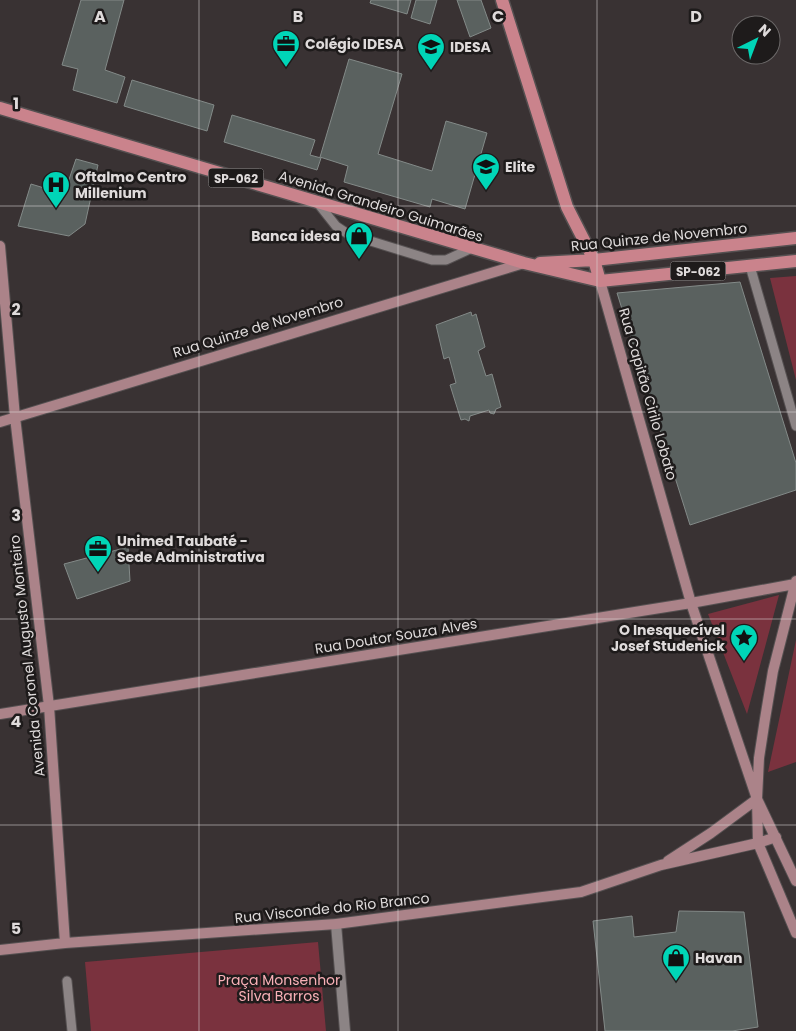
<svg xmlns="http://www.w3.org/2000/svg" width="796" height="1031" viewBox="0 0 796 1031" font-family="Poppins,sans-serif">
  <rect width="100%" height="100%" fill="#393233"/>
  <path fill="#7a323e" d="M796 276V380L770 278Z
    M779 595 747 714 708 614Z
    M796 640V762L768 772Z
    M318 942 326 1031H91L85 962Z"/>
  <path fill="#5a615f" stroke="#838a88" d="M81 0H124L105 70 125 77 117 103 73 90 78 69 62 65Z
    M371 0H411L407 14 370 3Z
    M416 0H437L430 24 411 18Z
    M457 0H481L491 28 470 37Z
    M349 59 402 74 378 154 432 171 446 121 487 133 465 209 432 199 430 207 344 182 348 166 320 157Z
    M132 80 214 105 207 131 124 106Z
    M232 115 315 140 310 155 321 158 317 170 224 142Z
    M76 159 98 165 85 224 69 236 18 226 31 184 64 194Z
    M740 282 796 463V490L690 525 617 293Z
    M471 312 472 316 476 314 485 347 478 351 486 376 492 374 501 407 496 409 494 414 490 413 489 410 470 416 469 421 465 419 461 420 450 385 456 383 449 357 444 359 436 325Z
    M128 547 130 581 77 599 64 564Z
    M679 911 744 912 758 1027 732 1031H605L593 921 632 916 634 937 676 932Z"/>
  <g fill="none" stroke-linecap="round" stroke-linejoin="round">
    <defs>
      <path id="lane" d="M317 202 336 226 348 234 432 260H446L472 248
        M750 266 796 426
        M67 981 72 1031"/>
      <path id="street" d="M336 924 345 1031"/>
      <path id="secondary" d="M0 246 15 417 49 706 65 943
        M600 281 691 603 757 799 796 881
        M0 422 524 263
        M796 581 773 671 765 719 759 758 757 799 758 843 796 933
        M0 714 691 603 795 584
        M668 861 711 833 757 799
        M0 950 65 943 336 924 581 892 661 865 758 843 776 837"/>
      <path id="primary" d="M502 0 567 207 594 260 600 281
        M0 108 524 263 600 281 796 261
        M540 263 594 260 796 238"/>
    </defs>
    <use href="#lane" stroke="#555051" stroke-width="11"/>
    <use href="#street" stroke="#555051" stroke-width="12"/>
    <use href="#secondary" stroke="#555051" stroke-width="12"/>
    <use href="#primary" stroke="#555051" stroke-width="15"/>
    <use href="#lane" stroke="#8c8485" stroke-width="9"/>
    <use href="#street" stroke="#8c8485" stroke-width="10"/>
    <use href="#secondary" stroke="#ab8389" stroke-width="10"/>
    <use href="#primary" stroke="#ca838c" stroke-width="12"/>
  </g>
  <path fill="none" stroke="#dfdbdb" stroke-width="1" stroke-opacity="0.55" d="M199 0V1031M398 0V1031M597 0V1031M0 206H796M0 412H796M0 619H796M0 825H796"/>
  <defs>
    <symbol id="office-pin" viewBox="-11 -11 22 30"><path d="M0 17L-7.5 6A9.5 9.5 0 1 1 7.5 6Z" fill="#00d5b7" stroke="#1e1b1b"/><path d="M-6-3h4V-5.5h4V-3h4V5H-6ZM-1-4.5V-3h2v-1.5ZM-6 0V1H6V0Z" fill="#111"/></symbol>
    <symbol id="school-pin" viewBox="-11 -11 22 30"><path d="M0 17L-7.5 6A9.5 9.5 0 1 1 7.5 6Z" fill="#00d5b7" stroke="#1e1b1b"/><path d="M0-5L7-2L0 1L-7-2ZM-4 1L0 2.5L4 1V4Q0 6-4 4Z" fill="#111"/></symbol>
    <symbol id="hospital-pin" viewBox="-11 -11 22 30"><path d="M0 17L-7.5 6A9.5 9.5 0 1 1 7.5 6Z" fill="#00d5b7" stroke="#1e1b1b"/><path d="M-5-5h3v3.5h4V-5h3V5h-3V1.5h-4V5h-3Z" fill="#111"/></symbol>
    <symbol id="shop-pin" viewBox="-11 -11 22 30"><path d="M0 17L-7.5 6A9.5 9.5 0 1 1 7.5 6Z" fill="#00d5b7" stroke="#1e1b1b"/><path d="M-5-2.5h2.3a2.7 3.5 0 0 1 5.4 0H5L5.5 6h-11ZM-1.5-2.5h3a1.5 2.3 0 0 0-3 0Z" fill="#111"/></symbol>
    <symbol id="sight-pin" viewBox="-11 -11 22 30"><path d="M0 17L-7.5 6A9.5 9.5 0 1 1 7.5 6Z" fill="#00d5b7" stroke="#1e1b1b"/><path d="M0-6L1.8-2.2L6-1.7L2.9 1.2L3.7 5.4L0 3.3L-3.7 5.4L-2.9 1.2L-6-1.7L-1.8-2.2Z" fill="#111"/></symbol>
  </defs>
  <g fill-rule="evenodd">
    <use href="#office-pin" x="270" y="28" width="32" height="43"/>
    <use href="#school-pin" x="415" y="31" width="32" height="43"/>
    <use href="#school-pin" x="470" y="151" width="32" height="43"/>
    <use href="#hospital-pin" x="40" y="169" width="32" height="43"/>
    <use href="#shop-pin" x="343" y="220" width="32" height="43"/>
    <use href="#office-pin" x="82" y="533" width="32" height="43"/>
    <use href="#sight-pin" x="728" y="622" width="32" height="43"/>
    <use href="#shop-pin" x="660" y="942" width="32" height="43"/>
  </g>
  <g text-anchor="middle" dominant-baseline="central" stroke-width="5" stroke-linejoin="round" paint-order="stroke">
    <g fill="#1e1b1b" stroke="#a5a1a1" stroke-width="1">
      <rect x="208.5" y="168.5" width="55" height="19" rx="4"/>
      <rect x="670.5" y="261.5" width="55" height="19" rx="4"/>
    </g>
    <g font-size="12" font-weight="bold" fill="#dfdbdb">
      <text x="236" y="178">SP-062</text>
      <text x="698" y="271">SP-062</text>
    </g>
    <g font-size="14" font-weight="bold" fill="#dfdbdb" stroke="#1e1b1b" text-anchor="start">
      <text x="305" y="44">Colégio IDESA</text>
      <text x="450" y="47">IDESA</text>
      <text x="505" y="167">Elite</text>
      <text x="75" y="177">Oftalmo Centro<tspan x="75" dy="16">Millenium</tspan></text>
      <text x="340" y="236" text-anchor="end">Banca idesa</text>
      <text x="117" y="541">Unimed Taubaté -<tspan x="117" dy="16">Sede Administrativa</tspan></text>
      <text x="725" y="630" text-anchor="end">O Inesquecível<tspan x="725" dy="16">Josef Studenick</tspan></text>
      <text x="695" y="958">Havan</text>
    </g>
    <g font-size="14" fill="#dfdbdb" stroke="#1e1b1b">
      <text transform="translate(381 206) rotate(17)">Avenida Grandeiro Guimarães</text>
      <text transform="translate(659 237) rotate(-6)">Rua Quinze de Novembro</text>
      <text transform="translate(258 327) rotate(-17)">Rua Quinze de Novembro</text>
      <text transform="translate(648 394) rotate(74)">Rua Capitão Cirilo Lobato</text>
      <text transform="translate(396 636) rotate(-9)">Rua Doutor Souza Alves</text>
      <text transform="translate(27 656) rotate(-96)">Avenida Coronel Augusto Monteiro</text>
      <text transform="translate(332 908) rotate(-6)">Rua Visconde do Rio Branco</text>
    </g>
    <g font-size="14" fill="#f9b0b7" stroke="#1e1b1b">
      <text x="279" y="980">Praça Monsenhor<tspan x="279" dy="16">Silva Barros</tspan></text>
    </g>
  </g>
  <g font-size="16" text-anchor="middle" font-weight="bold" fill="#dfdbdb" stroke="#1e1b1b" stroke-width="5" stroke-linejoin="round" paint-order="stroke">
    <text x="100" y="22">A</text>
    <text x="298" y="22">B</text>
    <text x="498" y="22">C</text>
    <text x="696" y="22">D</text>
    <text x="16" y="109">1</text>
    <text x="16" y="315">2</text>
    <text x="16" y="521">3</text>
    <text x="16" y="727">4</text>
    <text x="16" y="934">5</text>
  </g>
  <g transform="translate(756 40) rotate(42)"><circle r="24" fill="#1e1b1b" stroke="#6b6868"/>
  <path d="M0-4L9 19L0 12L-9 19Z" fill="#00d5b7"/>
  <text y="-8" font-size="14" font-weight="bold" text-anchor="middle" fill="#dfdbdb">N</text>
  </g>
</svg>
